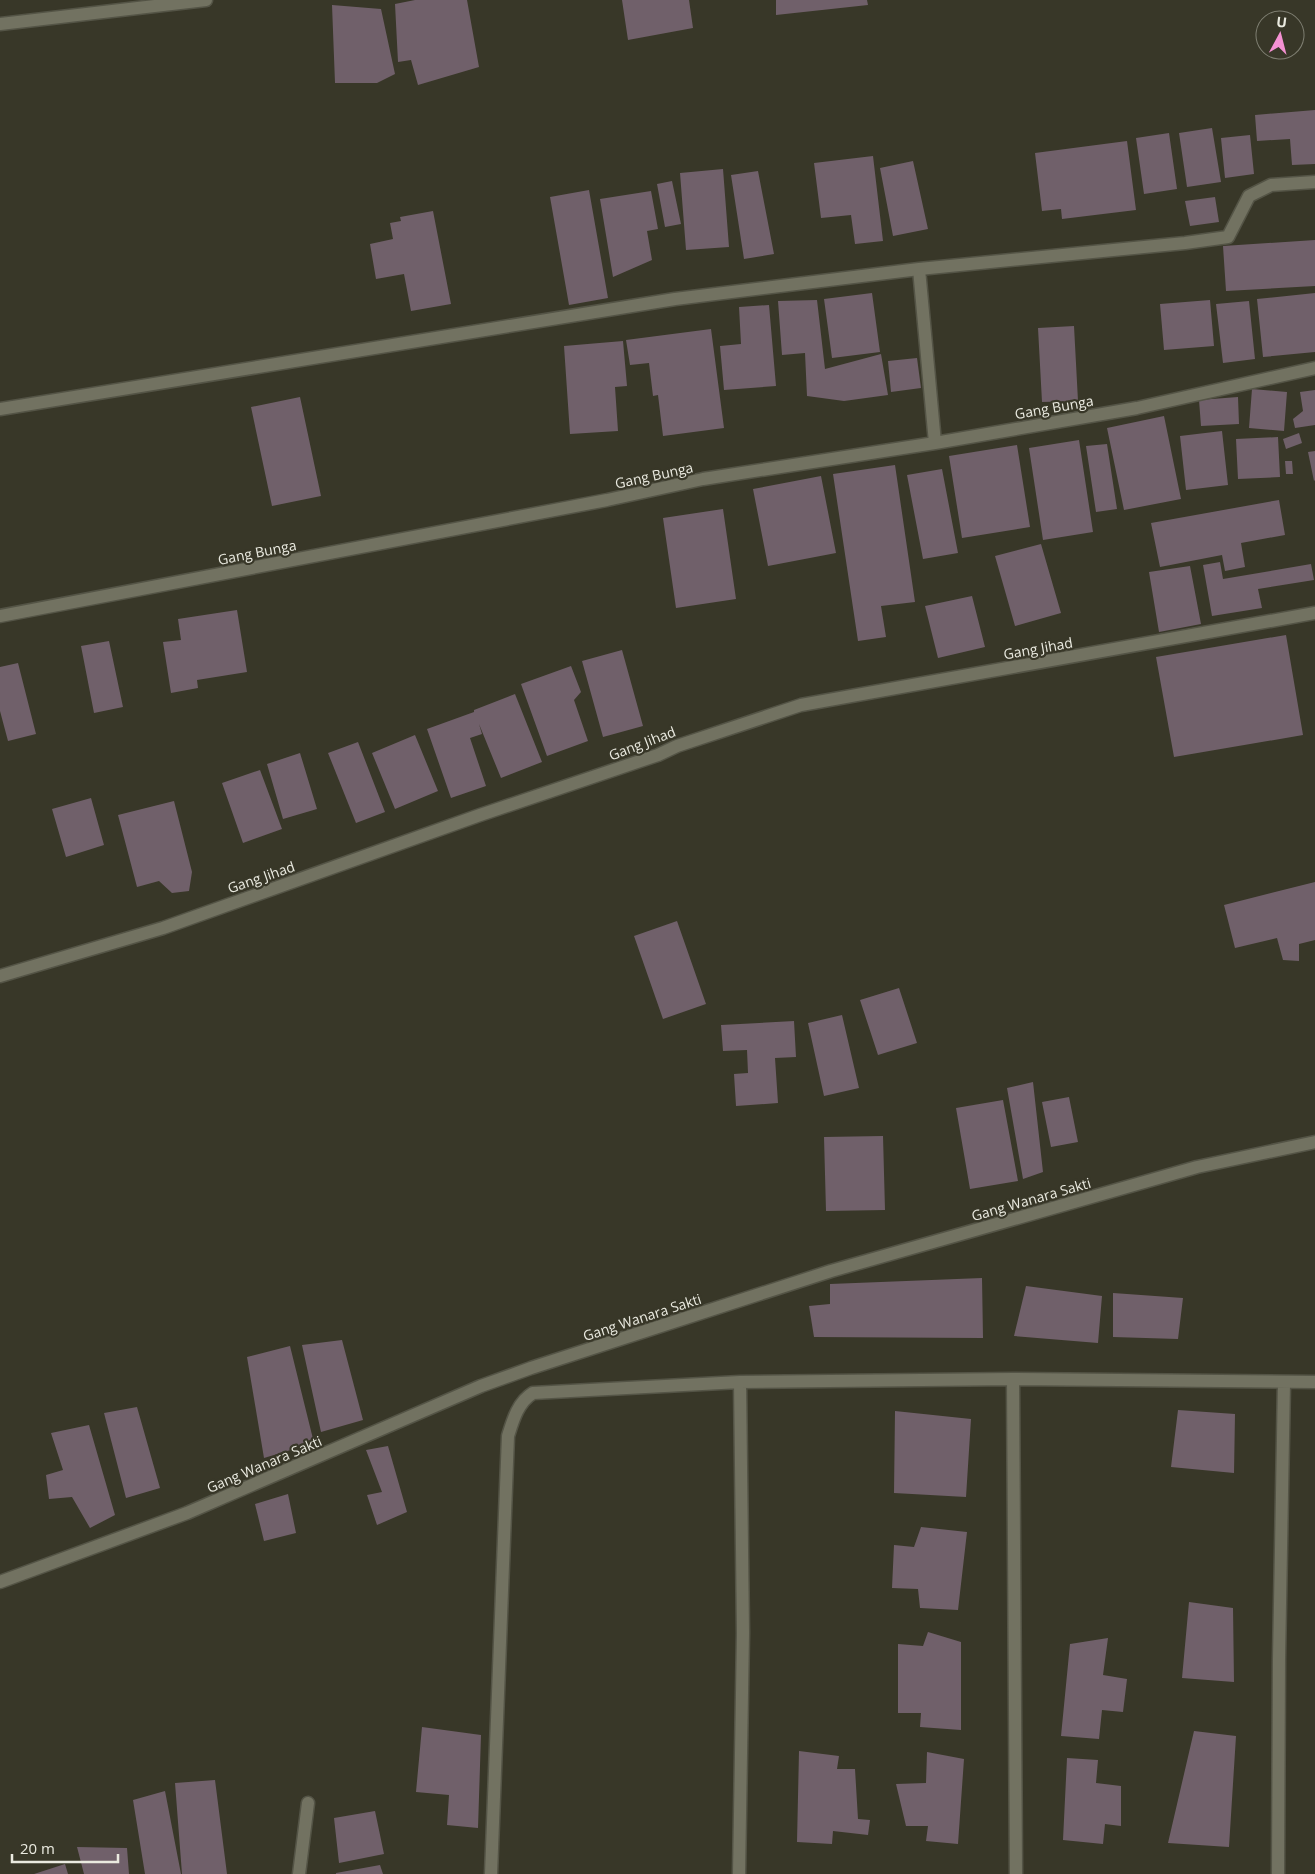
<svg xmlns="http://www.w3.org/2000/svg" width="1315" height="1874" viewBox="0 0 1315 1874" font-family="'Open Sans',sans-serif">
  <rect width="100%" height="100%" fill="#383728"/>
  <path fill="#70606a" d="M415 0H467L479 67 418 85 411 60 398 62 395 4Z
    M622 0H689L693 28 628 40Z
    M776 0H867L868 5 776 15Z
    M332 5 381 9 395 74 377 83H335Z
    M1315 110V164L1292 165 1290 139 1257 141 1255 115Z
    M1212 128 1221 182 1187 187 1179 133Z
    M1169 133 1177 189 1144 194 1136 138Z
    M1250 135 1254 174 1225 178 1221 138Z
    M1127 141 1136 210 1062 219 1061 209 1042 211 1035 153Z
    M873 156 883 241 855 244 851 215 821 218 814 163Z
    M913 161 928 229 893 236 880 168Z
    M723 169 729 247 686 250 680 173Z
    M758 171 774 254 744 259 731 175Z
    M672 181 681 224 665 227 657 184Z
    M589 190 608 298 569 305 550 197Z
    M651 191 658 229 647 231 652 260 613 277 600 199Z
    M1215 197 1219 222 1190 226 1185 201Z
    M433 211 451 304 411 311 404 274 376 279 370 244 393 239 390 223 401 221 400 217Z
    M1315 240V286L1226 291 1223 246Z
    M872 293 880 352 832 358 824 299Z
    M1315 293V352L1263 357 1257 299Z
    M817 300 825 369 881 354 888 395 844 401 807 396 805 353 782 355 778 301Z
    M1210 300 1214 346 1164 350 1160 304Z
    M1249 301 1255 359 1223 363 1216 304Z
    M769 305 776 386 724 390 720 346 741 344 739 307Z
    M1074 326 1078 401 1042 402 1038 328Z
    M711 329 724 428 663 436 658 395 653 396 649 363 630 365 626 340Z
    M623 341 627 386 615 387 618 431 570 434 564 346Z
    M917 358 921 388 891 392 888 361Z
    M1252 389 1287 392 1284 431 1249 428Z
    M1315 390V425L1295 428 1293 419 1303 411 1300 392Z
    M300 397 321 496 272 506 251 407Z
    M1238 397 1239 424 1201 426 1199 400Z
    M1164 416 1181 499 1124 510 1107 428Z
    M1222 431 1228 485 1186 490 1180 436Z
    M1299 433 1302 443 1286 449 1283 439Z
    M1278 437 1280 477 1238 479 1236 439Z
    M1079 440 1093 532 1043 540 1029 448Z
    M1107 444 1117 509 1096 512 1086 446Z
    M1017 445 1030 527 962 538 949 456Z
    M1315 451V480L1314 481 1308 452Z
    M1285 461H1292L1293 474H1286Z
    M895 465 915 602 881 606 886 637 858 641 833 474Z
    M942 469 958 553 923 559 907 475Z
    M821 476 836 553 768 566 753 489Z
    M1279 500 1285 535 1241 543 1245 567 1225 571 1222 555 1160 567 1151 523Z
    M723 509 736 599 676 608 663 518Z
    M1041 544 1061 613 1015 626 995 556Z
    M1220 562 1223 579 1311 564 1314 580 1258 589 1262 608 1212 616 1203 565Z
    M1190 566 1201 624 1159 632 1149 572Z
    M972 596 985 647 938 658 925 606Z
    M237 610 247 672 197 680 198 688 171 693 163 642 181 640 178 619Z
    M1286 635 1303 735 1174 757 1156 657Z
    M109 641 123 707 94 713 81 646Z
    M622 650 643 726 603 737 582 661Z
    M18 663 36 734 8 741 0 711V667Z
    M571 666 581 692 574 700 588 741 547 756 521 684Z
    M515 694 542 762 501 778 479 724 482 734 470 738 486 786 451 798 427 729 474 712V710Z
    M415 735 438 791 395 809 372 753Z
    M358 742 385 812 356 823 328 753Z
    M300 753 317 809 283 819 267 764Z
    M260 770 282 829 243 843 222 783Z
    M91 798 104 845 66 857 52 809Z
    M174 801 192 872 189 891 172 893 159 881 137 887 118 815Z
    M1315 882V940L1299 944V961L1283 960 1277 938 1235 948 1224 905Z
    M677 921 706 1004 663 1019 634 936Z
    M899 988 917 1043 878 1055 860 1000Z
    M842 1015 859 1088 824 1096 808 1023Z
    M794 1021 796 1057 775 1058 778 1103 736 1106 734 1074 748 1073 747 1050 723 1051 721 1025Z
    M1033 1082 1043 1172 1023 1179 1007 1088Z
    M1069 1097 1078 1142 1051 1147 1042 1102Z
    M1003 1100 1018 1181 970 1189 956 1108Z
    M883 1136 885 1210 826 1211 824 1137Z
    M982 1278 983 1338 814 1337 809 1306 830 1304V1284Z
    M1026 1286 1102 1296 1098 1343 1014 1336Z
    M1113 1293 1183 1298 1178 1339 1113 1337Z
    M342 1340 363 1420 321 1432 302 1345Z
    M290 1346 314 1443 264 1458 247 1357Z
    M137 1407 160 1488 126 1498 104 1413Z
    M1178 1410 1235 1414 1234 1473 1171 1467Z
    M895 1411 971 1419 966 1497 894 1493Z
    M89 1425 115 1515 90 1528 72 1497 49 1499 46 1475 63 1470 51 1433Z
    M388 1446 407 1512 377 1525 367 1495 382 1492 366 1450Z
    M288 1494 296 1533 264 1541 255 1504Z
    M921 1527 967 1532 958 1610 920 1608 918 1589 892 1588 894 1545 914 1547Z
    M1189 1602 1233 1608 1234 1682 1182 1678Z
    M928 1632 961 1642V1730L920 1727 921 1713H898V1644L923 1646Z
    M1108 1638 1103 1675 1127 1679 1123 1712 1102 1710 1099 1739 1061 1736 1070 1644Z
    M422 1727 481 1735 478 1828 447 1825 449 1795 416 1792Z
    M1194 1731 1236 1736 1229 1847 1168 1843Z
    M799 1751 839 1756 837 1769H855L858 1819 870 1820 868 1835 833 1831 832 1844 797 1842Z
    M927 1752 964 1759 958 1844 926 1841 928 1826H906L896 1784 926 1783Z
    M1067 1758 1098 1760 1096 1783 1121 1786V1826L1105 1824 1103 1844 1063 1840Z
    M215 1780 227 1874H182L175 1783Z
    M165 1791 181 1874H145L133 1800Z
    M375 1811 384 1854 339 1863 334 1818Z
    M77 1847 127 1848 129 1874H84Z
    M65 1864 68 1874H34Z
    M380 1865 383 1874H336V1873Z"/>
  <g fill="none" stroke-linecap="round" stroke-linejoin="round">
    <defs>
      <path id="minor" d="M0 24 206 0
        M919 269 935 443
        M0 409 675 299 919 269 1185 243 1228 237 1249 196 1271 185 1315 182
        M0 616 607 500 703 479 935 443 1137 408 1315 368
        M0 976 163 928 480 815 658 755 677 746 801 705 1315 613
        M1013 1379 1016 1874
        M0 1582 187 1513 481 1386 531 1368 831 1271 1197 1167 1315 1142
        M299 1874 308 1803
        M491 1874 508 1436C513 1420 518 1402 533 1393L740 1382 1013 1379 1315 1382
        M739 1874 743 1633 740 1382
        M1278 1874 1279 1659 1284 1382"/>
    </defs>
    <use href="#minor" stroke="#545446" stroke-width="15"/>
    <use href="#minor" stroke="#727261" stroke-width="12"/>
  </g>
  <g text-anchor="middle" dominant-baseline="central" stroke-width="4.5" stroke-linejoin="round" paint-order="stroke">
    <g font-size="14" fill="#eaeae0" stroke="#383728">
      <text transform="translate(1054 407) rotate(-10)">Gang Bunga</text>
      <text transform="translate(654 475) rotate(-12)">Gang Bunga</text>
      <text transform="translate(257 552) rotate(-11)">Gang Bunga</text>
      <text transform="translate(1038 648) rotate(-10)">Gang Jihad</text>
      <text transform="translate(642 743) rotate(-21)">Gang Jihad</text>
      <text transform="translate(261 877) rotate(-19)">Gang Jihad</text>
      <text transform="translate(1031 1199) rotate(-16)">Gang Wanara Sakti</text>
      <text transform="translate(642 1317) rotate(-18)">Gang Wanara Sakti</text>
      <text transform="translate(264 1464) rotate(-23)">Gang Wanara Sakti</text>
    </g>
  </g>
  <g transform="translate(1280 35) rotate(7)"><circle r="24" fill="#383728" stroke="#7f7f72"/>
  <path d="M0-4L9 19L0 12L-9 19Z" fill="#f491d3"/>
  <text y="-8" font-size="14" font-weight="bold" text-anchor="middle" fill="#eaeae0">U</text>
  </g>
  <path d="M12 1854v8h106v-8" fill="none" stroke="#eaeae0" stroke-width="2.5"/>
  <text x="20" y="1854" font-size="15" fill="#eaeae0" stroke="#383728" stroke-width="4" paint-order="stroke">20 m</text>
</svg>
